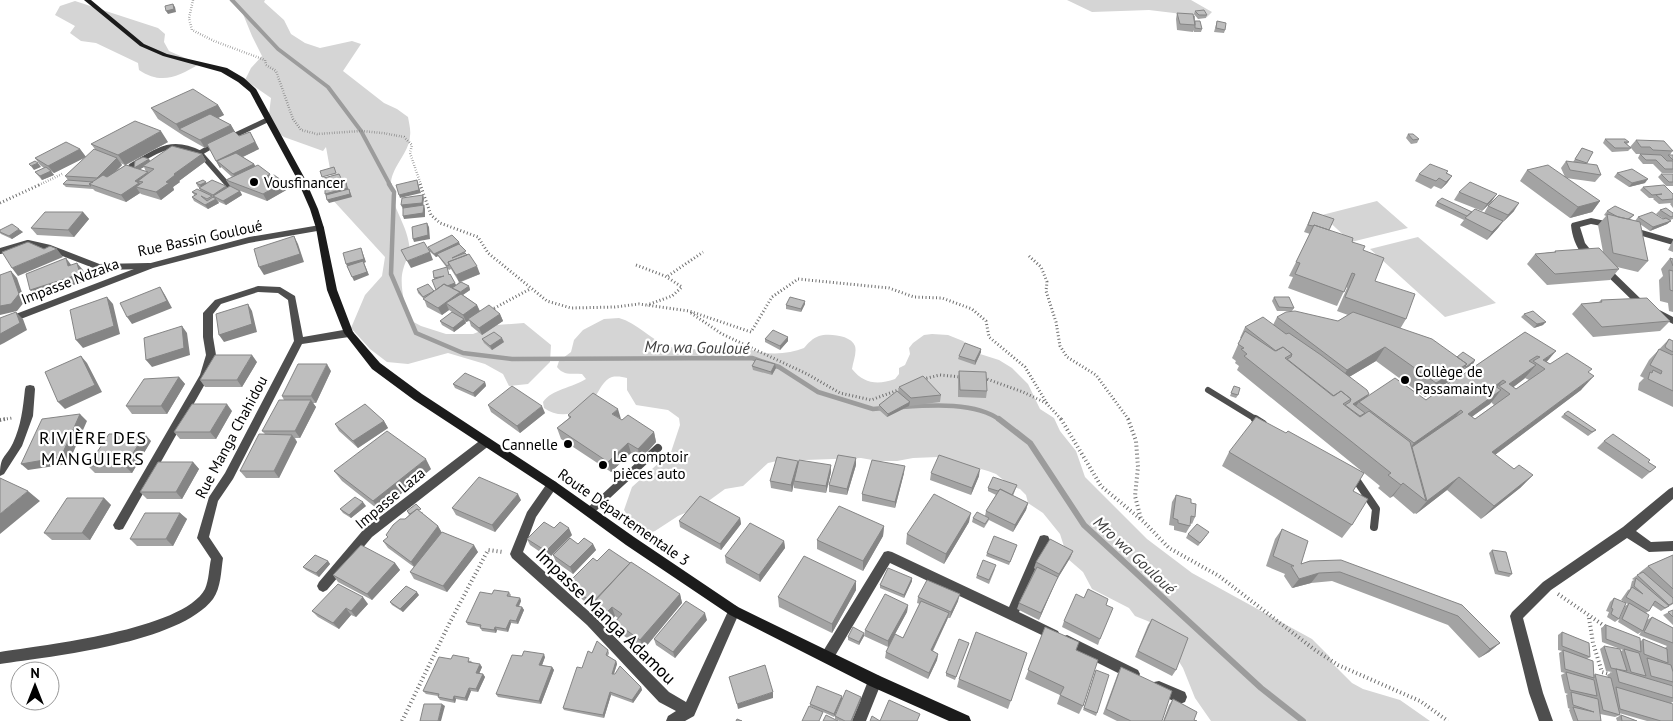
<svg xmlns="http://www.w3.org/2000/svg" width="1673" height="721" viewBox="0 0 1673 721" font-family="'PT Sans',sans-serif">
  <rect width="100%" height="100%" fill="#fff"/>
  <path fill="#d5d5d5" d="M229 0H265L264 2 284 20 291 34 305 43 320 48 352 41 361 44 343 71 384 103 397 109 408 117C409 123 411 130 410 136 409 153 393 165 391 182 389 204 406 222 409 244 411 254 405 261 403 270 399 283 405 306 408 319L421 326 446 334H473L496 325 524 323 551 345 550 362 528 384 509 386 503 374 485 364 448 353 408 364 387 362 370 349 351 328 365 295 382 276 385 257 331 198 332 180 326 147 323 151 284 137 271 128 269 114 271 98 245 80 251 68 262 56 252 36 243 14Z
    M1067 0H1191L1212 12 1207 17 1149 10 1092 12Z
    M75 1 158 28 165 34 164 42 169 51 199 64C178 77 161 85 139 70L138 63 96 43 81 41 70 33 75 26 55 15 60 6Z
    M1377 201 1408 228 1351 242 1322 215Z
    M1418 237 1496 303 1445 317 1370 249Z
    M619 318C637 323 650 339 668 346 689 354 712 345 733 346 740 346 748 349 755 351 770 355 790 354 804 348 808 343 813 338 819 336 828 333 851 335 855 346 857 353 853 362 852 369 864 384 878 385 895 379L899 374V368L905 365 910 354 909 348 913 343 924 335 932 334 948 335 963 341 980 354 999 360 1012 368 1028 384 1040 409 1054 418 1060 431 1076 451 1085 477 1147 539 1192 573 1312 639 1329 656 1334 665 1352 683 1363 689 1400 700 1430 721H1211L1195 698 1183 668 1155 624 1135 616 1129 608 1092 589 1083 572 1068 559 1060 534 1043 513 1028 503 1026 495 1020 489 1011 486 996 474 988 471 938 457 913 458 897 461H878L861 458 777 461 768 463 743 486 725 489 703 505 678 516 655 531 645 534 637 531 624 510 632 487 671 452 680 425 679 418 668 410 636 405 627 390V378C623 377 617 376 612 377 604 379 599 391 595 397 583 414 560 420 544 408L543 402C552 389 572 388 586 379L582 374C571 373 564 376 557 367L559 361 571 352 574 340 583 330 604 319Z"/>
  <g fill="none" stroke-linecap="round" stroke-linejoin="round">
    <path stroke="#9c9c9c" stroke-width="4" d="M232 0 278 49 328 87 361 131 390 185"/>
    <path stroke="#9c9c9c" stroke-width="4.5" d="M389 184 394 192 391 274 416 333 463 353 512 359 752 358 779 367 818 392 873 409 884 408
      M902 407C932 405 976 402 1000 420"/>
    <path stroke="#9c9c9c" stroke-width="6" d="M999 419 1030 443 1084 525 1261 688 1303 721"/>
    <path stroke="#707070" stroke-width="2.5" stroke-dasharray="0.5 2" stroke-linecap="butt" d="M193 0 189 18 192 30 214 41 265 60 266 65 276 71 293 119 301 130 317 134 361 131 383 133 404 137 412 145 410 153 421 185
      M39 185 62 174"/>
    <path stroke="#707070" stroke-width="3" stroke-dasharray="1 2.5" stroke-linecap="butt" d="M420 184 431 215 440 223 478 237 488 253 547 301 571 308 615 307 639 304 689 311 751 332 772 297 798 279 889 288 914 297 942 298 972 309 986 321 989 337 1025 367 1048 405 1062 420
      M0 203 41 184
      M1029 256 1041 267 1047 282 1046 291 1056 322 1060 346 1067 357 1096 375 1129 420
      M636 265 665 276 682 287 672 296 647 305
      M668 276 703 252
      M491 310 530 289
      M691 313 722 334 807 374 840 393 871 400 901 389
      M984 378 1023 392 1048 404
      M923 379 940 375 961 377
      M0 420 12 418"/>
    <path stroke="#707070" stroke-width="4" stroke-dasharray="1 3" stroke-linecap="butt" d="M1061 419 1101 486 1144 522 1169 548 1219 576 1315 650 1338 665 1420 701 1448 721
      M1128 419 1136 441 1138 467 1135 496 1141 519
      M0 420 5 419
      M1558 594 1606 627
      M1589 618 1593 643 1602 672 1613 675
      M402 721 449 624 488 550 503 552"/>
    <path stroke="#4e4e4e" stroke-width="5" d="M229 138 267 120
      M217 143 200 153 228 185
      M131 166C156 151 171 138 200 153"/>
    <path stroke="#4e4e4e" stroke-width="6" d="M0 251 28 243 50 248 99 267 149 266
      M1208 390 1257 420"/>
    <path stroke="#4e4e4e" stroke-width="8" d="M1255 419 1263 424
      M1351 477 1357 481 1376 509 1374 527
      M589 512 658 448"/>
    <path fill="#4e4e4e" fill-rule="evenodd" d="M1591 218 1615 223 1616 225 1612 228 1591 224 1580 227 1585 243 1598 259 1593 262C1579 257 1572 238 1571 225L1572 223Z
      M320 225 323 226 324 228 323 230 249 243 153 268 0 327V320L147 264 249 237Z
      M1628 226 1673 239V245L1625 231 1624 229Z
      M1604 265 1607 266 1644 302 1673 317V324L1638 306 1601 270 1599 268Z
      M258 286 280 287 295 296 303 337 349 329 354 333 349 337 302 344 233 479 218 501 209 537 223 558C221 571 221 588 213 599 179 643 54 656 0 664V652C44 645 183 630 205 589 209 580 209 568 211 559L197 538 209 497 225 473 294 341 288 300 278 293 258 292 221 304 213 314V337L216 355 210 375 123 529 119 530 115 529 113 525 200 375 206 355 203 337V313L215 300Z
      M30 385 34 386 35 389 33 416 22 446 4 474 0 476C0 455 5 459 13 443 21 426 23 408 25 389L26 386Z
      M486 438 490 439 491 442 490 445 372 537 327 590 323 592 319 590 317 586 319 582 364 529 482 439Z
      M552 480 556 482 558 485 536 517 523 552 595 617 669 692 686 702 730 607 734 605 738 607 740 611 694 716 685 721H666L668 716 676 711 659 702 587 625 512 558 510 554 527 512 548 482Z
      M1673 487V499L1636 531 1651 542 1673 541V551L1649 552 1627 538 1551 590 1523 618 1543 693 1553 721H1539L1529 693 1510 616 1512 612 1543 582 1623 527 1669 489Z
      M1044 535 1048 536 1050 540 1019 612 1058 631 1060 635 1058 639 1054 641 1050 639 890 563 832 661 827 663 822 661 821 657 822 653 884 552 888 551 892 552 1009 607 1040 536Z
      M1067 635 1138 670 1140 674 1138 678 1133 680 1128 678 1062 645 1061 641 1062 637Z
      M875 675 880 676 882 681 866 721H852L870 676Z
      M1159 681 1185 692 1187 697 1185 702 1180 704 1154 692 1152 687 1154 682Z"/>
    <path fill="#1b1b1b" fill-rule="evenodd" d="M84 0H91L144 44 167 54 227 68 244 78 256 89 304 177 318 209 324 228 337 290 353 332 380 363 422 394 556 482 634 537 738 607 880 676 969 716 971 721H949L870 686 730 615 626 545 548 488 414 400 372 369 344 333 327 290 316 228 310 209 296 177 250 92 238 82 221 72 163 56 140 46Z"/>
  </g>
  <path fill="#a3a3a3" fill-rule="evenodd" d="M1195 11 1207 15 1206 18 1198 19 1194 14Z
    M1177 13 1195 16V21L1202 29 1201 32H1194V30L1193 32 1177 30 1176 19Z
    M1217 21 1225 30 1224 33 1214 32Z
    M218 105 224 115 218 118 231 125 235 132 239 136 254 139 259 149 243 157 254 164 255 166 288 189 267 201 238 190 240 191 242 195 226 205 217 201 219 203 208 209 194 201 192 197 195 196 192 192 200 190 199 188H200L198 187 196 183H207L227 188 230 186 226 180 232 177 221 167 220 168 208 146 205 148 184 136 158 119 151 108Z
    M1408 134 1419 139 1417 143 1411 144 1406 138Z
    M1605 139 1629 142 1627 144 1630 147 1636 140 1673 150 1670 155H1673V173H1662L1653 164H1643L1638 158 1640 154H1644H1636L1631 148 1628 151 1612 152 1603 143Z
    M168 142 126 165 134 168 149 159 150 161 202 154 206 161 179 181 180 182 173 187 174 190 161 200 141 194 140 193 126 202 95 191 93 189 66 187 63 184 68 180 65 176 95 149 91 144ZM120 163 125 165 116 171 122 165ZM144 167 146 172 140 169Z
    M1582 148 1593 152 1586 164 1601 175 1595 182 1566 178 1600 201 1592 212 1570 218 1520 181 1527 170 1565 177 1561 168 1566 161 1573 162Z
    M80 149 86 157 54 173 51 171 54 175 42 180 35 172 44 168 40 165 35 158Z
    M1448 171 1447 173 1452 176 1447 183 1441 189 1434 186 1431 189 1415 181 1419 174Z
    M1617 173 1645 183 1629 187 1614 177Z
    M1661 174H1673V186H1666L1658 177Z
    M1643 187 1673 194V208L1670 204 1671 203 1659 204 1653 199 1654 198H1649L1640 190Z
    M1459 192 1492 201 1482 211 1454 200Z
    M1437 202 1472 212 1484 213 1488 206 1514 211 1503 222 1498 228 1487 240 1460 225 1464 220 1435 206Z
    M1660 210 1673 213V219L1670 220 1671 221 1667 224 1650 231 1640 224 1648 261 1638 272 1617 267 1619 269 1610 280 1547 285 1527 264 1535 254 1554 252 1555 251 1603 252 1598 225 1606 216 1604 215 1607 211 1634 215 1630 219 1635 221 1638 217 1664 219 1656 214Z
    M83 212 89 219 74 237 37 235 31 228Z
    M1313 212 1329 230 1352 242 1363 250 1375 281 1406 319 1400 329 1457 357 1475 360 1473 364 1463 370H1462L1456 377 1454 379 1455 380 1525 332 1547 362 1550 364 1589 373 1581 390 1495 455 1514 469 1533 475 1520 488 1481 519 1447 490 1416 514 1415 513 1414 514 1393 496 1390 498 1378 488 1380 486 1364 473 1353 491 1352 525 1342 538 1222 466 1229 452 1286 433 1364 473 1237 370 1239 366 1235 363 1236 361 1232 358 1241 338H1240L1245 327 1273 325 1277 317 1338 321 1348 315 1337 311 1347 288 1346 287 1337 306 1288 288 1293 277 1289 276 1310 234 1304 232ZM1376 361 1425 397 1452 380 1426 400 1367 397 1349 377ZM1525 378 1529 380 1516 389 1513 387ZM1491 402 1494 405 1475 419 1472 417Z
    M0 230 23 232 12 239 1 234 0 233Z
    M1673 240V252L1668 250Z
    M459 242 460 245 480 274 461 282 469 286 470 290 463 295 477 305 480 311 500 314 503 321 482 335 471 326 469 320 466 322 465 321 466 323 454 332 442 325 440 321 452 312 449 310 442 315 427 307 424 299 418 293 417 289 434 291 436 290 434 278 447 268 438 256 436 257 429 251 428 247ZM447 268 449 270 451 269 459 282 456 285 449 274Z
    M1670 258 1673 259V312L1669 311 1668 303 1660 301 1659 280 1663 276 1661 269Z
    M1274 297 1294 308 1292 311H1277L1272 301Z
    M1601 300 1670 321 1660 331 1593 337 1572 314 1581 304 1599 302Z
    M805 304 801 312 786 309V305Z
    M1524 314 1543 325 1534 328 1521 317Z
    M788 337V341L780 350 765 342V339Z
    M482 339 504 342 492 350 484 343Z
    M1669 339 1673 341V407L1638 390 1639 383 1644 378 1640 376 1649 360Z
    M981 349V352L975 365 958 359 959 356Z
    M257 362 242 387H205L200 380Z
    M775 364 776 368 772 375 753 370 752 366Z
    M331 371 316 403H313L316 407 300 438H295L297 442 279 478H246L240 471 265 434 262 431 284 400 282 396Z
    M959 371 987 391 986 398 958 397V378Z
    M179 377 185 384 167 414H132L126 406Z
    M485 382 486 386 475 397 455 388 453 384Z
    M1234 386 1238 395 1236 398 1230 396Z
    M899 387 941 395 940 402 910 406 909 405V406L887 417 878 409 879 405 898 392Z
    M488 405 545 413 520 433 491 412Z
    M232 411 216 439H180L174 432Z
    M1564 414 1596 430 1588 436 1561 417Z
    M568 415 620 420 654 432 656 442 640 460 631 453 611 472 561 439 557 428 569 418Z
    M384 421 388 428 358 448 339 431 335 424Z
    M151 441 132 473H95L88 466Z
    M1604 441 1648 462 1656 467 1642 479 1597 448Z
    M193 462 199 469 182 499H147L140 492Z
    M798 464 831 472 826 493 794 488V484L792 492 771 488 770 481Z
    M856 465 847 495 829 492V485Z
    M431 469 380 511 342 481 334 471Z
    M904 473 895 508 862 501V494Z
    M931 473 979 476 971 495 930 480Z
    M1017 485 1013 496 1028 503 1026 510 1013 532 989 520 984 528 972 522 973 518 985 516 986 511 996 495 988 491V488Z
    M1176 495 1191 503 1195 517 1192 524 1190 523V526L1186 533 1174 530V526L1169 525 1172 502Z
    M104 498 111 505 90 540H52L44 533Z
    M521 500 495 532 456 515 452 508Z
    M366 506 351 518 343 513 340 509Z
    M407 511 423 512 422 513 438 526 442 533 478 552 447 592 414 579 410 572 414 567 388 548 383 541 388 538 405 519 409 515Z
    M180 513 187 519 173 546H137L130 539Z
    M740 518 741 524 721 550 680 527 679 521Z
    M969 522 944 564 906 544 907 534Z
    M884 526 883 536 863 571 817 549V540Z
    M1282 529 1301 564 1310 561 1462 605 1500 643 1489 652 1479 658 1448 625 1332 581 1311 583 1292 588 1284 576 1285 574 1266 566 1275 539Z
    M1188 534 1207 535 1198 546 1186 538Z
    M572 535 549 558 530 545 527 539Z
    M784 541 785 548 760 582 726 563 725 556Z
    M593 544 596 550 573 574 556 562 553 555Z
    M1016 548 1009 565 986 556 987 553Z
    M1492 550 1512 574 1509 577 1495 574 1489 553Z
    M1073 551 1070 558 1056 581 1039 620 1017 609 1019 603 1035 569 1034 568 1036 562Z
    M1673 555V604L1661 611 1652 605 1649 611 1646 613 1647 620 1652 617 1673 628V685H1672L1673 686V702L1671 703 1673 721H1647L1619 713 1620 715 1615 717 1600 714 1601 721H1573L1569 710 1570 709 1568 708 1566 695 1568 694 1565 693 1561 675 1565 673 1561 672 1559 653 1562 651 1558 650V635L1562 632 1590 657 1587 659 1594 675 1595 674 1608 678 1607 675 1612 672 1606 671 1600 649 1604 646 1621 651 1623 650 1602 642 1601 628 1606 625 1641 641 1643 639 1665 648 1667 646 1639 635 1641 632 1638 634 1618 622 1625 606 1628 604 1626 603 1619 619 1615 622 1607 617 1609 612 1606 611 1610 602 1614 598 1626 603 1621 600 1628 590 1630 589 1632 581 1634 580 1632 579 1640 573H1639L1648 566Z
    M328 561 330 564 319 577 306 570 303 567Z
    M597 561 630 563 680 594 682 603 644 649 618 632 615 622 618 618 615 616 609 623 595 614 592 607 570 590 567 584Z
    M395 563 400 570 372 600 338 582 333 575Z
    M995 569 989 584 976 578 977 575Z
    M912 578V581L904 598 880 588V585Z
    M856 581V590L832 633 779 607 778 597Z
    M509 592 511 595 510 597 520 598 521 601 519 607H522L524 610 518 624 511 623 508 632 497 630 496 633 482 631 480 627 468 625 466 622 492 594Z
    M419 595 403 612 392 605 390 602Z
    M918 597 958 601 950 618H948L933 651 938 654 937 660 928 679 885 658 886 652 888 647 864 636 865 630 908 605 907 612 895 634 903 638 920 604 917 603Z
    M1084 598 1106 605 1100 639 1098 645 1062 627 1064 621Z
    M368 604 356 617 351 615 339 629 318 617 312 611Z
    M1673 610V625L1663 615Z
    M1152 619 1176 670 1172 676 1135 657 1148 625Z
    M707 620 675 658 656 645 654 639Z
    M1045 627 1076 650 1083 706 1079 714 1057 704 1060 695 1025 679Z
    M864 636 859 645 848 640V637Z
    M969 643 955 680 946 676V673Z
    M608 650 609 653 608 656 616 661 617 664 614 674 641 687 642 690 633 703 611 695 604 718 564 710 563 708 582 668 592 653Z
    M1027 653 1008 709 957 687 959 679Z
    M522 656 545 657 542 665 552 667 554 670 541 704 498 697 496 694Z
    M451 659 472 661 471 662 482 667 479 674H483L485 677 478 692 471 691 467 701 456 699 455 703 440 700 438 697V696L426 694 423 691Z
    M1121 667 1162 721H1117L1103 714 1118 673Z
    M1096 670 1097 713 1096 716 1083 710Z
    M842 696V699L834 717 810 706V704Z
    M1173 699 1194 720 1197 721H1163L1169 705Z
    M861 700 852 721H839L835 719V716Z
    M1621 715 1637 721H1617L1616 718Z"/>
  <path fill="#858585" d="M173 4 175 7 176 12 168 14 166 11Z
    M218 105 224 115 187 133 179 129 183 135 176 124Z
    M231 125 235 132 205 148 200 140Z
    M161 131 168 142 125 165 118 155Z
    M250 132 259 149 223 166 217 161 221 167 220 168 216 161Z
    M80 149 86 157 54 173 48 166Z
    M202 154 206 161 179 181 180 182 173 187 174 190 161 200 156 192 174 174Z
    M117 158 122 165 102 185 97 178Z
    M149 159 151 163 143 166 144 167 137 171 134 168Z
    M38 163 41 167 34 170 31 166Z
    M254 164 258 171 237 181 233 174Z
    M51 171 54 175 42 180 40 176Z
    M148 172 153 179 143 182 138 181 144 189 136 187 140 193 126 202 121 195 135 181Z
    M270 174 274 182 266 186 262 179Z
    M339 174 343 184 324 189 322 186Z
    M1452 176 1447 183 1441 189 1446 182Z
    M1648 179 1645 183 1629 187 1632 183Z
    M417 180 421 193 400 198 399 195Z
    M206 182 208 185 202 189 200 185Z
    M284 182 288 189 267 201 263 194Z
    M346 182 349 192 327 197 325 194Z
    M226 186 229 190 215 197 213 195Z
    M349 189 352 197 329 203 327 200Z
    M240 191 242 195 226 205 223 201Z
    M1497 194 1492 201 1482 211 1487 204Z
    M423 195 424 199 423 206 403 209 401 205Z
    M216 199 219 203 208 209 205 205Z
    M1600 201 1592 212 1570 218 1578 207Z
    M1519 203 1514 211 1503 222 1508 215Z
    M424 205 425 209V217L404 219 403 216Z
    M83 212 89 219 74 237 68 230Z
    M1503 221 1498 228 1487 240 1492 232Z
    M1671 221 1667 224 1650 231 1653 227Z
    M427 223 429 227 430 239 414 242 413 239Z
    M19 229 23 232 12 239 9 236Z
    M294 236 298 244 304 262 264 275 259 267Z
    M459 242 460 246 437 254 438 256 436 257 434 254Z
    M361 248 366 262 364 263 369 275 354 281 346 264Z
    M57 249 63 257 18 276 12 268Z
    M430 252 433 260 411 268 407 261Z
    M66 258 72 266H68Z
    M77 263 83 270 86 281 36 297 30 290Z
    M477 266 480 274 459 282 456 275Z
    M11 271 17 278 25 301 17 311 0 315V306Z
    M455 283 457 287 438 293 436 290Z
    M469 286 470 290 461 296 446 303 449 310 442 315 438 308Z
    M160 287 165 295 172 308 132 324 127 317Z
    M107 297 113 304 120 334 83 348 76 340Z
    M805 301V304L801 312V309Z
    M248 304 252 311 257 332 224 342 219 335Z
    M477 305 480 312 468 319 469 321 466 322 463 315Z
    M16 312 23 319 27 330 4 343 0 345V334Z
    M500 314 503 321 482 335 479 328Z
    M464 319 466 323 454 332 453 328Z
    M1546 322 1543 325 1534 328 1537 324Z
    M182 326 187 333 190 355 152 367 146 360Z
    M788 337V341L780 350V346Z
    M502 338 504 342 492 350 490 346Z
    M1385 347 1376 361 1339 383 1347 370Z
    M981 349V352L975 365V361Z
    M1556 351 1544 365 1543 360Z
    M252 355 257 362 242 387 237 380Z
    M81 356 87 363 102 392 65 409 58 402Z
    M1475 360 1473 364 1463 370 1466 367Z
    M327 364 331 371 316 403 311 396Z
    M775 364 776 368 772 375 771 372Z
    M1467 364 1456 377 1425 397 1436 383Z
    M1536 365 1524 379 1507 392 1509 384Z
    M1594 376 1581 390 1480 466 1492 452Z
    M179 377 185 384 167 414 161 406Z
    M1503 380 1492 394 1495 386Z
    M485 382 486 386 475 397 473 393Z
    M1501 390 1490 404 1457 427 1468 414Z
    M1369 394 1362 404 1359 402 1354 409 1353 404Z
    M311 400 316 407 300 438 295 431Z
    M910 402 909 406 887 417 888 414Z
    M227 404 232 411 216 439 210 432Z
    M542 406 545 413 520 433 517 426Z
    M618 409 621 419 612 414Z
    M1461 410 1450 424 1412 447 1407 455 1403 457 1414 443Z
    M80 414 87 421 68 464 28 470 21 464Z
    M384 421 388 428 358 448 353 441Z
    M654 432 656 442 640 460 638 449Z
    M145 434 151 441 132 473 125 466Z
    M292 435 297 442 279 478 274 471Z
    M628 443 631 453 611 472 608 462Z
    M856 458V465L847 495V489Z
    M426 459 431 469 380 511 373 501Z
    M798 461 799 468 794 481 792 492 791 485Z
    M193 462 199 469 182 499 176 492Z
    M831 465V472L826 493V486Z
    M905 466 904 473 895 508V502Z
    M980 469 979 476 971 495 972 488Z
    M1533 475 1520 488 1481 519 1494 506Z
    M1459 477 1447 490 1416 514 1427 501Z
    M1403 483 1393 496 1390 498 1401 485Z
    M28 491 40 501 0 534V514Z
    M518 494 521 500 495 532 492 525Z
    M104 498 111 505 90 540 82 533Z
    M363 502 366 506 351 518 349 515Z
    M1028 503 1026 510 1013 532 1015 525Z
    M180 513 187 519 173 546 166 539Z
    M971 513 969 522 944 564 946 554Z
    M740 518 741 524 721 550 720 544Z
    M438 526 442 533 415 568 411 562Z
    M884 526 883 536 863 571V561Z
    M569 528 572 535 549 558 546 551Z
    M784 541 785 548 760 582 759 575Z
    M593 544 596 550 573 574 570 567Z
    M474 545 478 552 447 592 443 586Z
    M1073 551 1070 558 1056 581 1059 574Z
    M328 561 330 564 319 577 316 573Z
    M395 563 400 570 372 600 367 594Z
    M1319 573 1311 583 1292 588 1299 579Z
    M912 578V581L904 598V595Z
    M856 581V590L832 633V624Z
    M1056 581 1039 620 1041 613Z
    M417 592 419 595 403 612 400 609Z
    M680 594 682 603 644 649 640 640Z
    M960 594 958 601 950 618 951 612Z
    M363 597 368 604 356 617 351 611Z
    M520 598 521 601 517 609 516 606Z
    M908 605 907 612 888 647V641Z
    M522 607 524 610 518 624 516 621Z
    M612 607 615 616 609 623 605 614Z
    M346 608 351 615 339 629 333 623Z
    M705 613 707 620 675 658 673 652Z
    M949 613 947 620 930 656 931 650Z
    M510 620 511 623 508 632 506 629Z
    M495 627 497 630 496 633 494 630Z
    M864 633V636L859 645V642Z
    M1500 643 1489 652 1479 658 1490 649Z
    M544 654 545 657 541 668 539 665Z
    M938 654 937 660 928 679 929 673Z
    M616 661 617 664 613 676 612 674Z
    M480 664 482 667 478 676 476 673Z
    M552 667 554 670 541 704 539 701Z
    M483 674 485 677 478 692 476 689Z
    M641 687 642 690 633 703 632 700Z
    M469 688 471 691 467 701 465 698Z
    M610 692 611 695 604 718 603 715Z
    M773 692V698L738 709 737 704Z
    M454 696 456 699 455 703 453 700Z
    M842 696V699L834 717V714Z
    M861 697V700L852 721H851Z
    M442 704 445 706 441 721H438Z"/>
  <path fill="#bebebe" stroke="#858585" fill-rule="evenodd" d="M173 4 174 9 166 11 165 6Z
    M1204 10 1207 15H1199L1195 11Z
    M1177 13 1193 14 1195 25 1180 24Z
    M1195 21H1200L1202 29 1195 28Z
    M1217 21 1226 23 1225 30 1216 28Z
    M193 89 218 105 176 124 151 108Z
    M210 114 231 125 200 140 179 129Z
    M135 121 161 131 118 155 91 144Z
    M234 131 239 136 250 132 255 142 216 161 207 144Z
    M1408 134H1413L1419 139 1413 140Z
    M1605 139H1625L1629 142H1624L1631 148H1615Z
    M1636 140 1664 141 1673 151 1653 150 1650 147H1641Z
    M66 142 80 149 48 166 35 158Z
    M172 146 202 154 174 174 175 175 166 182 169 183 156 192 136 187 143 182 138 181 154 169 143 166Z
    M1582 148 1593 152 1587 163 1575 159Z
    M94 149 117 158 97 178 65 176Z
    M236 153 254 164 233 174 217 161Z
    M1640 154 1661 155 1667 161H1673V169H1665L1656 160H1646Z
    M1668 155H1673V160Z
    M143 157 149 159 134 168 135 161Z
    M35 161 38 163 31 166 29 164Z
    M1566 161 1597 165 1601 175 1570 170Z
    M1430 164 1448 171 1446 173 1452 176 1446 182 1439 178 1436 181 1419 174Z
    M126 165 148 172 135 181 139 183 121 195 89 184 103 175 107 177Z
    M258 165 270 174 262 179 264 180 274 175 284 182 263 194 226 180Z
    M1548 165 1600 201 1578 207 1527 170Z
    M46 167 51 171 40 176 35 172Z
    M334 167 336 173 322 177 320 171Z
    M1632 169 1648 179 1632 183 1617 173Z
    M339 174 342 180 322 186 320 179Z
    M1661 174H1673V182H1669Z
    M67 180 93 182 89 184 91 186 63 184Z
    M203 180 206 182 200 185 196 183Z
    M212 180 226 186 213 195 199 188Z
    M417 180 419 190 399 195 396 185Z
    M346 182 347 188 325 194V187Z
    M1470 182 1497 194 1487 204 1459 192Z
    M1664 185 1673 194V199L1662 200 1656 195 1662 194 1652 195 1643 187Z
    M230 186 240 191 223 201 213 196Z
    M197 189 212 196 207 199 201 196 207 201 213 197 216 199 205 205 192 197 197 194 192 192Z
    M349 189 350 194 327 200 326 195Z
    M423 195 422 203 401 205 402 198Z
    M1499 195 1519 203 1508 215 1488 206Z
    M1442 198 1472 212 1467 216 1437 202Z
    M424 205 423 213 403 216V208Z
    M1615 206 1634 215 1628 219 1618 217 1607 211Z
    M1666 208 1673 213V216L1671 217 1660 210Z
    M1475 209 1503 221 1492 232 1465 218Z
    M45 212H83L68 230 31 228Z
    M1313 212 1334 219 1329 230 1314 225 1313 226 1308 225Z
    M1652 212 1663 219 1666 218 1671 221 1653 227 1638 217Z
    M1607 214 1640 222 1648 261 1613 253Z
    M427 223 428 235 413 239 412 227Z
    M12 224 19 229 9 236 0 232V230Z
    M1314 225 1353 238 1352 242 1365 246 1363 250 1384 258 1375 281 1415 294 1406 319 1345 297 1355 274 1352 273 1344 292 1295 274 1300 263 1296 262Z
    M452 235 459 242 434 254 428 247Z
    M294 236 300 254 259 267 254 249Z
    M28 242 44 249 50 246 57 249 12 268 2 252Z
    M424 242 430 252 407 261 401 250Z
    M459 244 466 251 452 258 465 253 467 255 448 262 449 265 447 266 437 254Z
    M361 248 364 259 346 264 343 253Z
    M1599 248 1619 269 1555 274 1535 254 1556 252 1555 251Z
    M469 254 477 266 456 275 448 262Z
    M66 258 68 266 77 263 80 274 30 290 26 274Z
    M1670 258 1673 259V266Z
    M363 261 367 272 352 277 347 266Z
    M447 267 449 275 450 274 455 283 447 286 444 284 436 290 432 280 444 276 434 278 433 271Z
    M1669 270 1673 271V291L1670 290Z
    M11 271 19 294 11 304 0 306V275Z
    M461 282 469 286 459 293 460 292 452 288Z
    M428 284 434 291 423 297 417 289Z
    M444 284 460 292 438 308 423 299Z
    M160 287 167 301 127 317 120 303Z
    M461 294 477 305 463 315 446 303Z
    M107 297 114 326 76 340 70 310Z
    M790 297 805 301 801 309 786 305Z
    M1274 297H1289L1294 308 1279 307Z
    M1647 298 1670 321 1602 327 1581 304 1602 302 1601 300Z
    M248 304 252 324 219 335 216 314Z
    M489 305 500 314 479 328 468 319Z
    M1295 311 1338 321 1353 312 1432 339 1467 364 1436 383 1385 347 1347 370 1277 317 1286 312Z
    M1533 311 1546 322 1537 324 1524 314Z
    M16 312 20 323 0 334V318Z
    M452 312 464 319 453 328 440 321Z
    M1263 317 1286 334 1289 333 1321 355 1367 390 1369 394 1353 404 1365 413 1360 416 1345 405 1350 402 1351 399 1341 391 1334 396 1287 359 1291 357 1292 354 1283 347 1276 351 1245 327Z
    M182 326 184 348 146 360 144 338Z
    M773 330 788 337 780 346 765 339Z
    M1245 331 1275 351 1283 347 1292 354 1285 358 1333 396 1341 391 1351 399 1343 404 1360 417 1369 411 1410 442 1426 501 1403 483 1401 485 1388 475 1391 473 1244 356 1247 354 1241 349 1244 348 1238 344Z
    M494 332 502 338 490 346 482 339Z
    M1525 332 1556 351 1543 360 1550 364 1567 353 1592 369 1588 372 1594 376 1492 452 1514 469 1519 465 1533 475 1494 506 1459 477 1427 501 1412 447 1463 412 1461 410 1414 443 1359 402 1395 378 1426 400 1454 379 1455 380ZM1537 356 1540 357 1533 361 1545 369 1516 389 1509 384 1536 365 1529 361ZM1503 380 1506 382 1499 386 1510 394 1475 419 1468 414 1501 390 1495 386Z
    M1669 339 1673 341V352L1666 348 1665 346Z
    M965 343 981 349 975 361 959 356Z
    M1659 349 1672 355 1673 354V391L1648 379 1650 372 1652 373 1653 370 1661 374 1662 371 1650 365Z
    M1463 352 1475 360 1466 367 1465 366 1467 364 1457 357Z
    M215 355H252L237 380H200Z
    M81 356 95 385 58 402 45 372Z
    M756 359 775 364 771 372 752 366Z
    M298 364H327L311 396H282Z
    M959 371 986 372 987 391 960 390Z
    M465 373 485 382 473 393 453 384Z
    M923 376 941 395 911 398 899 387Z
    M179 377 161 406H126L144 379Z
    M512 386 542 406 517 426 488 405Z
    M1234 386 1240 388 1238 395 1231 393Z
    M897 391 910 402 888 414 879 405Z
    M593 393 618 409 612 414 622 420 628 415 654 432 638 449 628 443 608 462 557 428 571 417 568 415Z
    M279 400H311L295 431H262Z
    M192 404H227L210 432H174Z
    M365 404 384 421 353 441 335 424Z
    M1568 411 1596 430 1592 432 1564 414Z
    M80 414 61 457 21 464 42 419Z
    M1256 417 1286 433 1288 431 1364 473 1353 491 1368 499 1352 525 1229 452Z
    M387 431 426 459 373 501 334 471Z
    M109 434H145L125 466H88Z
    M259 434 292 435 274 471H240Z
    M1613 434 1650 460 1648 462 1656 467 1650 472 1604 441Z
    M838 455 856 458 847 489 829 485Z
    M939 455 980 469 972 488 931 473Z
    M777 457 798 461 791 485 770 481Z
    M799 460 831 465 826 486 794 481Z
    M872 460 905 466 895 502 862 494Z
    M158 462H193L176 492H140Z
    M479 477 518 494 492 525 452 508Z
    M993 477 1017 485 1012 495 1000 489 998 491 988 488Z
    M0 478 28 491 0 514Z
    M1000 489 1028 503 1015 525 986 511Z
    M934 494 971 513 946 554 907 534Z
    M1176 495 1191 499V503L1196 504 1195 517 1191 516 1190 526 1178 523V520L1173 518Z
    M700 496 740 518 720 544 679 521Z
    M355 497 363 502 349 515 340 509Z
    M67 498H104L82 533H44Z
    M416 504 421 509 419 510 417 509 410 514 407 511Z
    M839 506 884 526 863 561 817 540Z
    M417 509 438 526 411 562 383 541 388 537 386 535 393 525 400 519H405Z
    M977 512 989 518 985 524 973 518Z
    M145 513H180L166 539H130Z
    M544 522 554 528 560 522 569 528 546 551 527 539Z
    M750 523 784 541 759 575 725 556Z
    M1197 524 1209 532 1200 543 1188 534Z
    M1282 529 1308 541 1301 564 1310 561 1341 560 1462 605 1500 643 1490 649 1458 616 1340 572 1319 573 1299 579 1291 566H1294L1273 556Z
    M442 532 474 545 443 586 410 572Z
    M994 536 1017 545 1010 562 987 553Z
    M570 538 578 544 584 538 593 544 570 567 553 555Z
    M1050 539 1073 551 1059 574 1036 562Z
    M361 545 395 563 367 594 333 575Z
    M609 549 630 563 593 603 567 584 593 558 597 561Z
    M1492 550 1506 552 1512 574 1498 571Z
    M315 555 328 561 316 573 303 567Z
    M1673 555V589L1648 566Z
    M804 556 856 581 832 624 778 597Z
    M983 560 996 565 989 580 977 575Z
    M631 562 680 594 640 640 615 622 622 614 612 607 605 614 591 604Z
    M1037 567 1058 577 1041 613 1019 603Z
    M888 568 912 578 904 595 880 585Z
    M1643 572 1673 598V603L1669 605 1637 575Z
    M1636 578 1669 606 1665 608 1655 601 1649 611 1626 597 1632 587 1643 594 1634 586Z
    M927 580 960 594 951 612 918 597Z
    M338 584 363 597 351 611 346 608 333 623 312 611Z
    M406 586 417 592 400 609 390 602Z
    M1088 589 1108 599 1106 605 1113 608 1100 639 1064 621 1076 594 1084 598Z
    M494 590 509 592 507 596 520 598 516 606 522 607 516 621 510 620 506 629 495 627 494 630 480 628 481 625 466 622 480 592 492 594Z
    M885 594 908 605 888 641 865 630Z
    M1614 598 1626 603 1619 619 1611 614 1613 609 1611 608Z
    M686 601 705 613 673 652 654 639Z
    M921 601 949 613 931 650 938 654 929 673 886 652 895 634 903 638Z
    M1629 603 1649 615 1643 631 1622 619Z
    M1673 610V617L1668 612Z
    M1652 617 1673 628V643L1644 632Z
    M1152 619 1188 638 1176 670 1138 651Z
    M1606 625 1640 638 1641 652 1606 639Z
    M853 627 864 633 859 642 848 637Z
    M1045 627 1079 642 1076 650 1098 660 1083 706 1060 695 1064 687 1028 670Z
    M976 632 1027 653 1011 701 959 679Z
    M1562 632 1589 643 1590 657 1562 646Z
    M959 639 969 643 956 677 946 673Z
    M1643 639 1667 649 1668 663 1644 654Z
    M597 641 608 650 606 655 616 661 612 674H615L620 666 641 687 632 700 610 692 603 715 563 708 577 667 582 668 588 651 592 653Z
    M1604 646 1620 649 1627 671 1611 668Z
    M1624 649 1639 653 1646 676 1631 672Z
    M1563 650 1593 661 1594 678 1565 669Z
    M524 651 544 654 539 665 552 667 539 701 496 694 512 655 522 656Z
    M453 655 469 658 468 662 480 664 476 673 483 674 476 689 469 688 465 698 454 696 453 700 438 697 439 694 423 691 439 657 451 659Z
    M1647 658 1671 665 1673 672V682L1651 676Z
    M765 665 773 692 737 704 729 677Z
    M1121 667 1172 691 1162 721H1131L1106 709Z
    M1616 669 1673 686V698L1619 682Z
    M1096 670 1109 675 1097 713 1084 708Z
    M1566 672 1594 680 1597 696 1570 690Z
    M1595 674 1611 678 1620 715 1603 710Z
    M817 686 842 696 834 714 810 704Z
    M1616 687 1673 704V721H1661L1620 709Z
    M846 690 861 697 851 721H845L835 716Z
    M1571 692 1598 699 1601 721H1578L1573 707 1594 712 1573 705Z
    M1173 699 1197 712 1194 720 1197 721H1164Z
    M889 700 920 714 917 721H870L872 716 880 721Z
    M424 704H442L438 721H420Z
    M809 706 823 712 819 721H802Z
    M826 715 838 721H823Z
    M1621 715 1637 721H1622Z
    M737 719 742 721H736Z"/>
  <g fill="#000" stroke="#fff" stroke-width="2">
    <circle cx="254" cy="182" r="5"/>
    <circle cx="1405" cy="380" r="5"/>
    <circle cx="568" cy="444" r="5"/>
    <circle cx="603" cy="465" r="5"/>
  </g>
  <g text-anchor="middle" dominant-baseline="central" stroke-width="4.5" stroke-linejoin="round" paint-order="stroke">
    <g font-size="15" fill="#000" stroke="#fff" text-anchor="start">
      <text x="264" y="182">Vousfinancer</text>
      <text x="1415" y="371">Collège de<tspan x="1415" dy="17">Passamainty</tspan></text>
      <text x="558" y="444" text-anchor="end">Cannelle</text>
      <text x="613" y="456">Le comptoir<tspan x="613" dy="17">pièces auto</tspan></text>
    </g>
    <g font-size="15" fill="#000" stroke="#fff">
      <text transform="translate(200 238) rotate(-12)">Rue Bassin Gouloué</text>
      <text transform="translate(70 281) rotate(-21)">Impasse Ndzaka</text>
      <text transform="translate(231 437) rotate(-62)">Rue Manga Chahidou</text>
      <text transform="translate(390 498) rotate(-40)">Impasse Laza</text>
      <text transform="translate(624 517) rotate(35)">Route Départementale 3</text>
    </g>
    <g font-size="16" font-style="italic" fill="#3d3d3d" stroke="#fff">
      <text transform="translate(697 347) rotate(1)">Mro wa Gouloué</text>
      <text transform="translate(1135 555) rotate(43)">Mro wa Gouloué</text>
    </g>
    <g font-size="18" letter-spacing="1" fill="#000" stroke="#fff">
      <text x="93" y="437">RIVIÈRE DES<tspan x="93" dy="21">MANGUIERS</tspan></text>
    </g>
    <g font-size="18" fill="#000" stroke="#fff">
      <text transform="translate(606 616) rotate(44)">Impasse Manga Adamou</text>
    </g>
  </g>
  <g transform="translate(35 686)"><circle r="24" fill="#ffffff" stroke="#999999"/>
  <path d="M0-4L9 19L0 12L-9 19Z" fill="#000000"/>
  <text y="-8" font-size="14" font-weight="bold" text-anchor="middle" fill="#000000">N</text>
  </g>
</svg>
